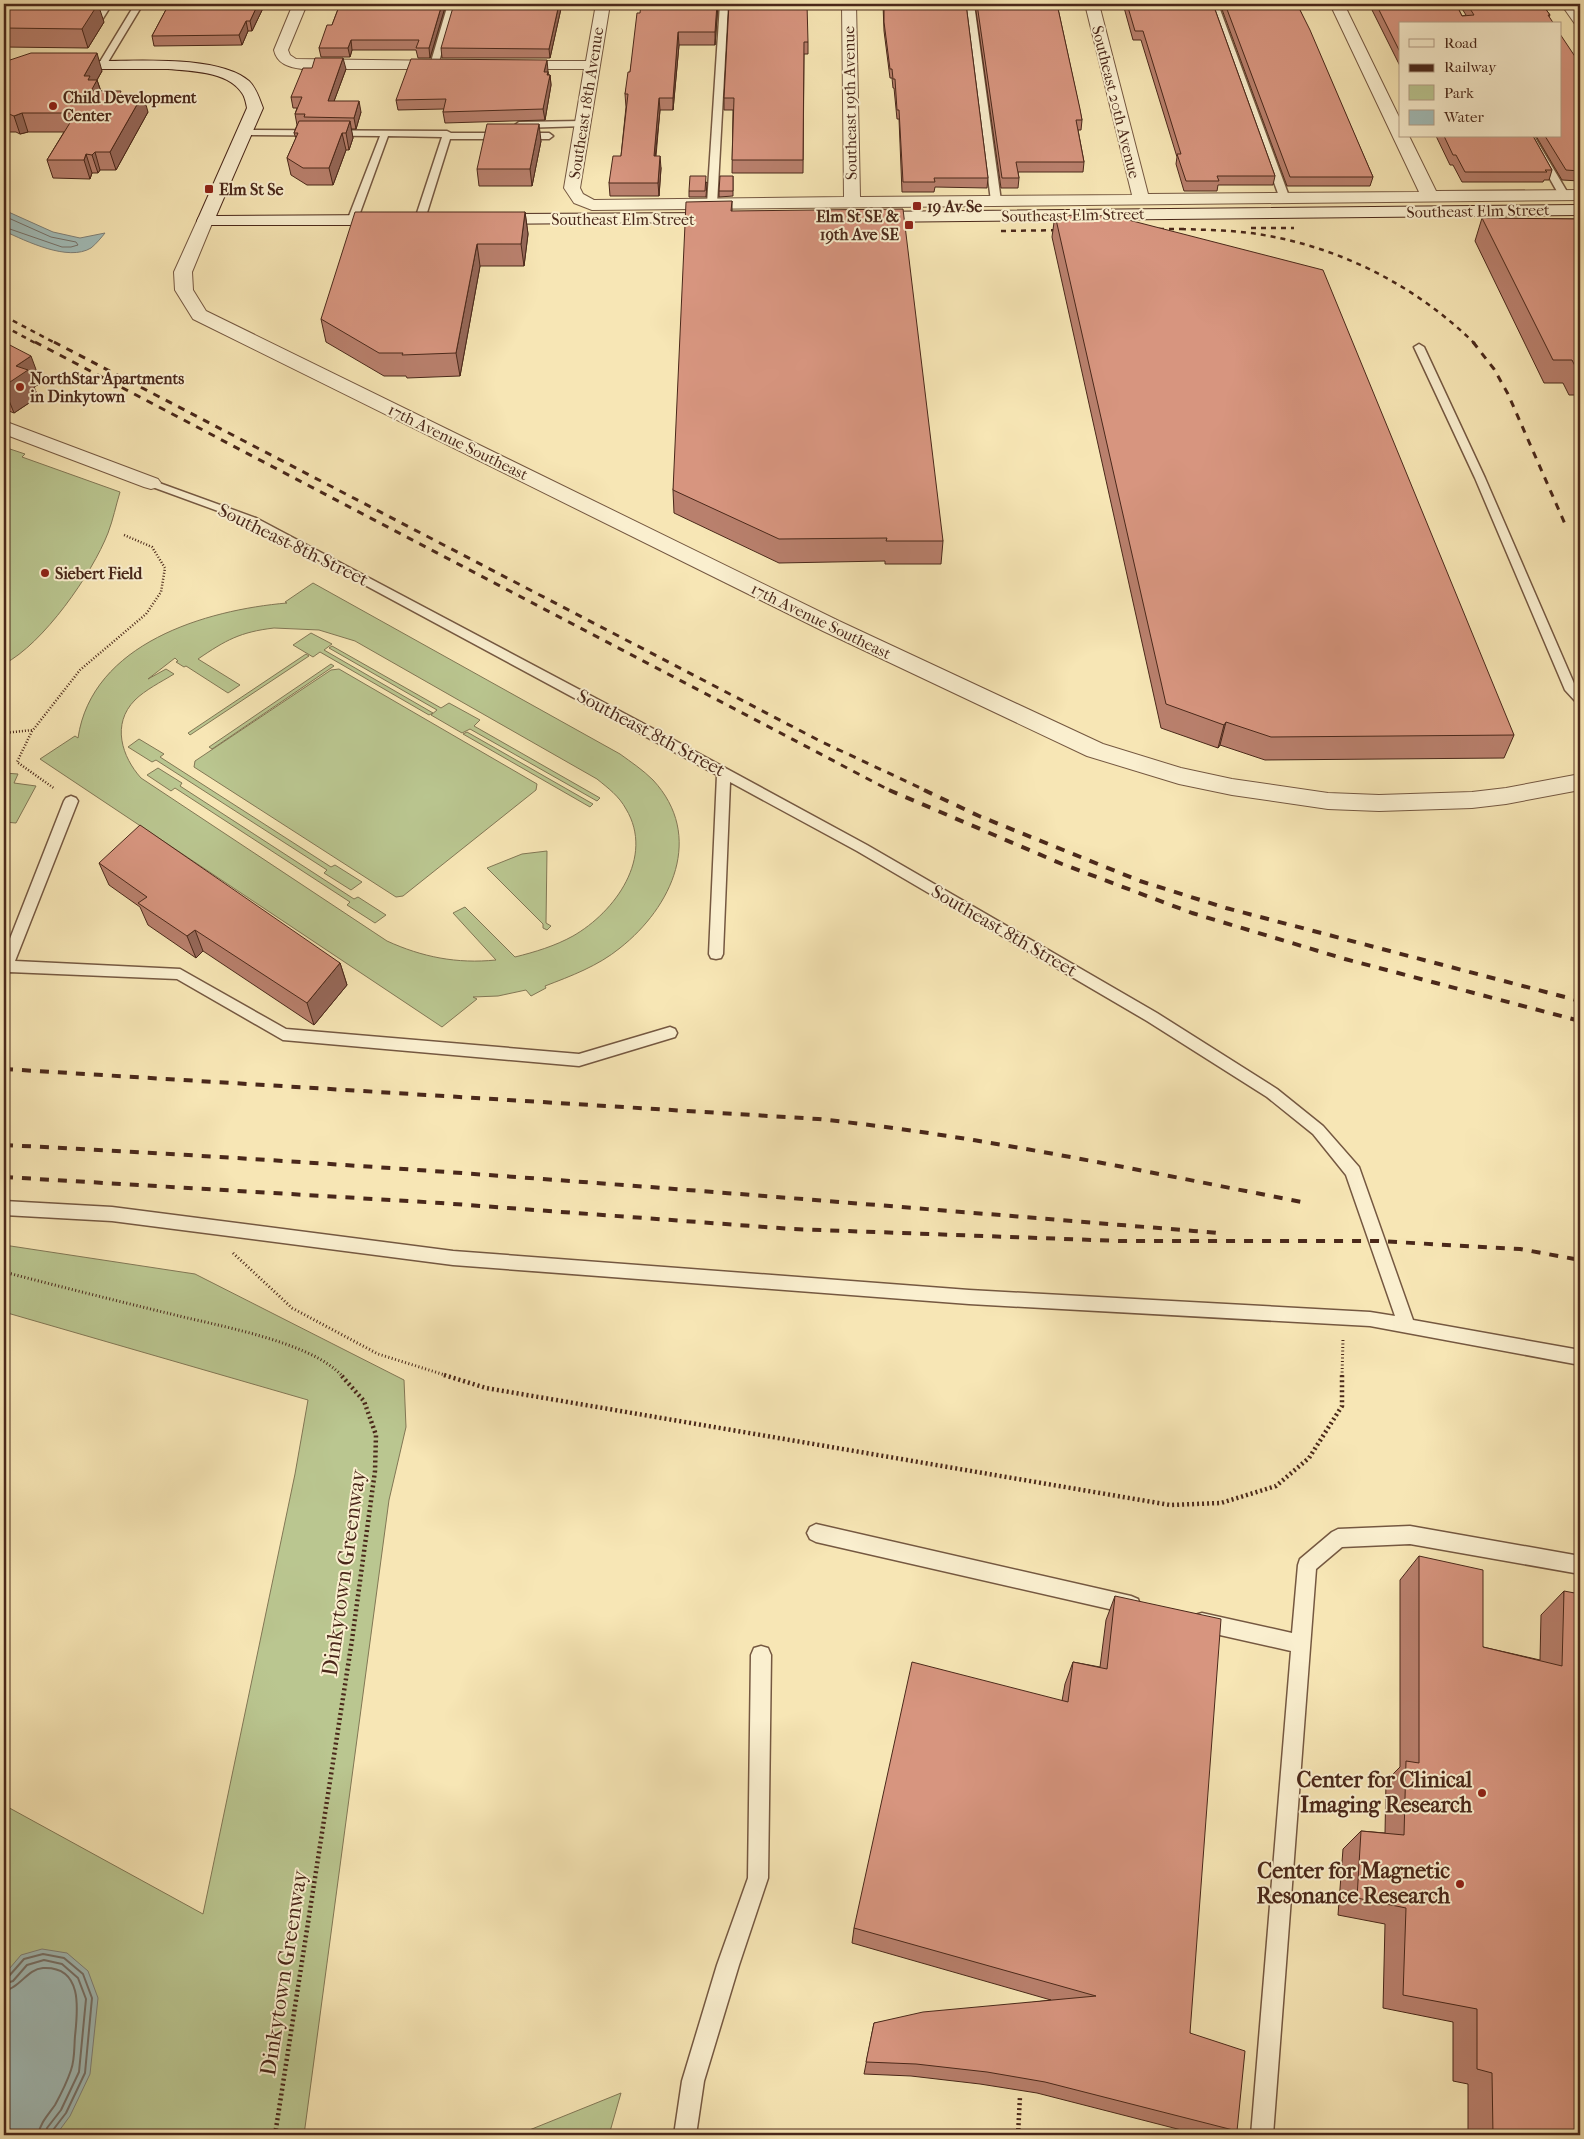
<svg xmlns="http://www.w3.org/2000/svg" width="1584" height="2139" viewBox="0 0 1584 2139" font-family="'IM FELL French Canon',serif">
  <rect width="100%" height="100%" fill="#f7e6b5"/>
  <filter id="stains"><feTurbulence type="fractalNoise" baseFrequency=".004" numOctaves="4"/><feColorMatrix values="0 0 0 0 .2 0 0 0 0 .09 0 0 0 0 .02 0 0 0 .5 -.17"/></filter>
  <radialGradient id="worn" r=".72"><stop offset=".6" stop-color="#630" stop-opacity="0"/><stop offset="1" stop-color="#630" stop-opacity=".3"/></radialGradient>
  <path fill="#bac690" stroke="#827755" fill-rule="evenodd" d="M4 447 25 454 22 457 120 492C116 505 113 520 108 533 92 574 43 644 4 664Z
    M313 583 620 754C631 762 643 770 653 780 705 836 672 907 620 948 598 966 571 976 545 986L546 988 531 996 526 990 498 996 473 997 477 999 442 1027 40 759 75 736 78 738C92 643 206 610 287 603L285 602ZM274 628 319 630 355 641 597 779C608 788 619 796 626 809 655 857 615 912 573 936 555 946 535 952 515 957L465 907 453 913 496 960C457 964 422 957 387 941L141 778C122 757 111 724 135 700 145 690 161 682 174 674L166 669 148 679 175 658 178 661 176 662 184 667 186 666 228 693 240 685 198 659C226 640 240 632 274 628Z
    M311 633 332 644 324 650 433 713 429 715 320 652 313 657 293 645Z
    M332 646 441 708 449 703 480 720 474 726 600 798 597 801 470 729 462 733 431 715 437 710 329 648Z
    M306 654 309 656 190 735 188 733Z
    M331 664 334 666 212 749 209 747Z
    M339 669 537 784 536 790 403 896 396 897 194 767 195 761 331 670Z
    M467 732 593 804 590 807 463 734Z
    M139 739 164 754 160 757 331 867 335 865 362 882 351 890 324 873 327 870 156 760 152 762 128 747Z
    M158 768 182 783 180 786 354 899 358 897 386 915 375 923 347 905 350 902 175 788 171 791 147 775Z
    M4 773 18 774 14 783 36 786 16 823 4 822Z
    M547 851 546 923 551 926 547 930 543 928V924L487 868 522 854Z
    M4 1245 195 1274 404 1380 406 1427 389 1500 304 2135H4V1805L203 1914 295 1474 308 1400 4 1312Z
    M621 2093 609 2135H517Z"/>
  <path fill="#a2bdb9" stroke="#7f8179" d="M4 210 53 232 80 238 105 233C101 238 96 244 91 248 68 262 26 241 4 231Z
    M42 1949 67 1953 88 1971 98 1998 90 2074 70 2116 56 2135H4V1975L21 1955Z"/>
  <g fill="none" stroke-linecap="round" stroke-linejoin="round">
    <path stroke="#76726a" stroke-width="1" d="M4 216 51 237 76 242 78 245 71 247H62L4 227"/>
    <path stroke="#76726a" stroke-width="2" d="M4 1977 9 1976 24 1959 43 1954 64 1958 83 1974 92 1998 85 2073 66 2113 53 2130 52 2135
      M4 1984 13 1981 27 1965 44 1960 62 1964 78 1978 86 1999 79 2072 61 2110 47 2128 46 2135
      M4 1991C20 1988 27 1969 43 1968 83 1966 78 2009 75 2036 74 2047 75 2059 71 2070 67 2082 61 2094 55 2105 48 2115 40 2123 38 2135"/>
    <defs>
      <path id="lane" d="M104 4H112L102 20H96L95 18Z
        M135 4H143L105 67H99L98 65Z
        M448 4H456L438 65 434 67 430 65Z
        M720 4H728L717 204 712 207 707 204Z
        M966 4H974L1001 201 996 204 991 201Z
        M1210 4H1218L1290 199 1288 201H1282L1280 199Z
        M583 121 587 124 586 126 519 128 515 125 519 122Z
        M244 130 447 131 451 133H549L553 136 549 139H450L425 219 420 222 415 219 442 137 388 136 357 221 352 224 347 221 380 136 241 135V131Z
        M1526 136H1534L1569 195 1567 197 1564 198 1559 195Z
        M1419 344 1424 347 1485 478 1576 688 1580 692V703L1576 702 1565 690 1475 478 1414 347Z
        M151 480 256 518 648 726 867 845 1157 1013 1277 1089 1323 1126 1359 1167 1413 1320 1580 1350V1365L1370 1326 969 1304 453 1265 112 1221 4 1215V1201L112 1207 453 1251 969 1290 1370 1312 1395 1316 1346 1175 1313 1134 1267 1097 1147 1021 857 851 730 782 723 954 721 958 716 959 711 958 709 954 717 775 248 522 147 485 146 483 147 481Z
        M71 796 76 798 78 801 15 961 180 969 286 1029 579 1054 670 1027 675 1029 677 1033 675 1037 579 1066 283 1040 177 979 9 972 4 973V954L64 801 66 798Z
        M816 1524 1131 1596 1138 1599 1140 1605 1138 1611 1131 1614 816 1542 810 1539 807 1533 810 1527Z
        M1410 1526 1580 1556V1574L1410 1544 1342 1547 1316 1569 1273 2135H1251L1291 1651 1202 1631 1195 1629 1193 1622 1195 1615 1202 1613 1292 1633 1298 1565 1300 1559 1332 1532 1338 1529Z
        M761 1646 768 1648 771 1655 768 1878 739 1965 704 2081 696 2135H674L682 2081 717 1965 748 1878 751 1655 754 1648Z"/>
      <path id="street" d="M293 4H307L288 50 290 55 296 59 446 61 451 62 453 65 451 68 446 69H302C289 67 277 64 274 50Z
        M596 4H610L580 188 583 194 594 200 844 197 842 4H856L860 197 1132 195 1085 4H1099L1148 194 1419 192 1330 4H1344L1400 119V136H1409L1436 191 1580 190V200L592 210 574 203 564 188 584 69H509L504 68 502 65 504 62 509 61H586Z
        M1561 4H1575L1580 11V25L1575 24Z
        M205 216 211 217 213 221 192 272 193 290 206 311 839 621 1103 744 1181 768 1232 779 1328 793 1379 795 1472 792 1506 788 1580 774V790L1506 804 1472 808 1379 811 1328 809 1232 795 1179 784 1087 756 823 631 193 319 175 290 174 272 197 221 199 217Z
        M4 421 158 479 161 483 158 487 151 489 144 487 4 434Z"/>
      <path id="secondary" d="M4 61C36 61 68 61 100 61 138 61 219 55 249 81 257 89 259 98 263 108L216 216 389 215 395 216 397 220 395 224 389 225H199L197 221 247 108C246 103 245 97 242 93 228 71 190 71 168 69H4Z
        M1580 205V215L867 222 861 221 859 217 861 213 867 212Z
        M721 213 727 214 729 218 727 222 489 224 483 223 481 219 483 215 489 214Z"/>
    </defs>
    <use href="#lane" stroke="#755841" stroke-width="3"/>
    <use href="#street" stroke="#755841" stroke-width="2"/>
    <use href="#secondary" stroke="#4a281a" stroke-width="2"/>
    <path stroke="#4a281a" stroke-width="2.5" stroke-dasharray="1 2" stroke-linecap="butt" d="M32 731 17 762 55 789
      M4 733 33 730 80 670 146 614 161 592 165 568 152 547 124 535"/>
    <path stroke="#4a281a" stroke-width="3" stroke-dasharray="1 2.5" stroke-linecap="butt" d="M233 1253 292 1308 378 1354 448 1376
      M4 1272C58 1286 113 1300 167 1313 213 1325 311 1341 342 1376
      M1342 1376 1343 1339"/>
    <path stroke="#4a281a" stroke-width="4.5" stroke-dasharray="2 3" stroke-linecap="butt" d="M444 1375 486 1388 1170 1505 1221 1503 1276 1486 1309 1458 1342 1406V1375
      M275 2135 352 1640 375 1471 376 1435 364 1401 341 1375
      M1018 2135 1020 2096"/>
    <use href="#lane" fill="#faefcf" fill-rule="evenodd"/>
    <use href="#street" fill="#faefcf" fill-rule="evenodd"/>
    <use href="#secondary" fill="#faefcf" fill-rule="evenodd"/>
    <path stroke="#4a281a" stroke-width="2.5" stroke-dasharray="5 5" stroke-linecap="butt" d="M1251 228H1294
      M1149 229H1189
      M1181 229C1206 230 1232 230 1257 234 1338 246 1417 286 1475 344
      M1001 231 1066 230
      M4 316 57 344
      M4 326 37 344"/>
    <path stroke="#4a281a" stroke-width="3" stroke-dasharray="7 7" stroke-linecap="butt" d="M35 342 891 791
      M54 342 822 742 927 791
      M1473 342 1494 369 1508 394 1565 524"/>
    <path stroke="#4a281a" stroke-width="4" stroke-dasharray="9 9" stroke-linecap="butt" d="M889 790 1062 864 1192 913 1345 959 1580 1021
      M924 790 979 816 1140 881 1226 908 1580 1001
      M4 1069 818 1119C981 1136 1141 1171 1302 1202
      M4 1145C409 1165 814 1200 1219 1233
      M4 1177 441 1203 792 1229 1121 1241H1377L1520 1249 1580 1260"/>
  </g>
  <path fill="#b9806d" stroke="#4a281a" d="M4 4 104 22 88 48 4 47Z
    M169 4H265L252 31H248L242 45 154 46 152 36Z
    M340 4H446L430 58H418L416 50H352L350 57H321L319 48 332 25Z
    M562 4 550 58H442L441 48Z
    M718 4 715 45H679L673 110H660L656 156 661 168 659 196H610L609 183 621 156 626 107 625 94 630 72 640 13Z
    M729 4 808 42V54H804L803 173H732L733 110H724V98Z
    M883 4H966L988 178 987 188 935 187 934 192H902L899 119H897L894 88H893L892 78H890L884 31Z
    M975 4H1057L1082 120 1081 130H1078L1084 162 1083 172H1018L1019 178 1018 188H1001Z
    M1123 4H1213L1275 176 1273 185H1218L1217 191H1184L1176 164 1177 157 1141 40H1133Z
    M1220 4H1300L1299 8 1373 177 1370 186H1287Z
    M1369 4H1456L1462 16 1466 15 1459 4H1542L1550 15 1549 17 1400 24V66Z
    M4 62 102 71 97 80 101 91 122 94 148 112 116 170H100L98 173H92L90 179 53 178 47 160 64 132H28L20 134 16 132H4Z
    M1580 64V181L1562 180 1536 136H1560Z
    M346 69 334 101 361 112 356 129H351L353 138 349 150H346L333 185H307L291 175 287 158 296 138 294 133 297 125 295 114 297 108H293L291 97Z
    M548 71V75H550L551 85 545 120 445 123 443 112 444 109 398 110 396 100Z
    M1436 136H1533L1552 170 1549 180H1544L1543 182H1462L1453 165H1450Z
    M541 141 532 186H479L477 169Z
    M733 176V196L719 197V191Z
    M707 182 706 197H689V191Z
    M732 201V211L943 541 941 564H885V561L779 563 674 513 673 490Z
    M525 212 528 234 524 266H480L460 376 407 378 406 376H384L326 342 321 319Z
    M1055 215 1514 735 1504 758 1265 760 1220 745 1218 748 1161 728 1052 237Z
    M1482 218 1580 219V395H1569L1563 383H1544L1475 241Z
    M4 342 41 383 34 387 38 397 14 413 4 409Z
    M99 863 340 963 347 985 314 1025 203 951 196 958 148 925 140 907 109 885Z
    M1419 1556 1483 1647 1540 1660 1541 1615 1564 1591 1580 2135H1468V2084L1453 2081V2022L1383 2008 1385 1924 1338 1915 1343 1849 1361 1831 1385 1833 1386 1781 1400 1767V1580Z
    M1115 1596 1190 2033 1237 2131 1231 2135H1201L1037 2093 980 2084 911 2076 864 2074 874 2023 1051 2000 852 1943 854 1928 1062 1701 1065 1684 1073 1662 1100 1667 1106 1620Z"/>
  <path fill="#966859" stroke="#4a281a" d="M81 4H98L104 22 88 48 82 29Z
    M258 4H265L252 31 250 21Z
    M442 4H446L430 58 429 48Z
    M559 4H562L550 58 549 49Z
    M717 4H719H718L715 45V32Z
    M246 21 248 31 242 45 239 35Z
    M678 32 679 45 673 110V98Z
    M351 40 352 50 350 57 348 48Z
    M97 53 102 71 94 85 97 80 103 98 90 94 84 76Z
    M343 58 346 69 330 112 328 101Z
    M547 60 548 71 545 82 544 72Z
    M548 72 549 80 550 75 551 85 545 120 543 109Z
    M143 94 148 112 116 170 110 152Z
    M659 98 660 110 654 168V156Z
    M359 101 361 112 356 129 354 118Z
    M22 113 28 132 20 134 14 116Z
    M350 121 353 138 349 150 346 133Z
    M539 124 541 141 532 186 530 169Z
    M342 133 346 150 333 185 329 168Z
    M95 152 100 170 98 173 92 155Z
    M86 154 92 173 90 179 84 160Z
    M660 156 661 168 659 196 658 183Z
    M525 212 528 234 524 266 521 244Z
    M477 244 480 266 460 376 456 353Z
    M31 356 41 383 34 387 38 397 14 413 4 388V386L16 366Z
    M1226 722 1220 745 1218 748 1224 725Z
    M195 930 203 951 196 958 187 936Z
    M340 963 347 985 314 1025 307 1003Z"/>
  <path fill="#d7957f" stroke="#4a281a" d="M4 4H98L82 29 4 28Z
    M169 4H258L250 21H246L239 35 152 36Z
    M340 4H442L429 48H416L419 40H351L348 48H319L327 25H332Z
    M454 4H559L549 49 441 48Z
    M641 4H717L715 32H678L673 98H659L654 156H660L658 183H609L613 156H621L628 94H625L628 72H630L637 13H640Z
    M729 4H807L808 42H804L803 160H732L734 98H724Z
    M884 4H966L988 178H934L935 182H903L899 110H897L895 79H893L892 69H890L884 22Z
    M977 4H1057L1080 109 1082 120H1076L1084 162H1016L1019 178H1002Z
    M1127 4H1213L1275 176H1217L1219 181H1186L1177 154H1181L1143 31H1135Z
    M1225 4H1297L1310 30 1373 177H1290Z
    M1376 4H1456L1462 16 1474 15 1467 4H1542L1550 15H1548L1554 24H1400V52Z
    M1560 34 1580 64V171L1566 170 1545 136H1560Z
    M31 53H97L84 76H90L88 80H97L91 91H121L120 94H143L110 152H95L92 155 86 154 84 160H47L76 113H22L14 116 9 114H4V62Z
    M315 58H343L328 101H359L354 118 304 117 305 114H295L302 97H291L303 68H312Z
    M411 59 547 60 544 72H548L547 75H550L543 109 443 112 446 99 396 100Z
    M299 121H350L346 133H342L329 168H303L287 158 298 133H294Z
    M487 124H539L530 169H477Z
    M1444 136H1533L1552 170H1545L1547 172H1465L1456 155H1453Z
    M690 176H706L705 191H689Z
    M720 176H733V191H719Z
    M732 201 731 211 903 209 943 541H886L887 538 779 539 673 490 686 202Z
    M355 212H525L521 244H477L456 353 402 355 403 353H379L321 319Z
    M1055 215 1113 216 1323 270 1514 735 1271 737 1226 722 1224 725 1166 704Z
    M1482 218 1580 219V372H1578L1572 360H1553Z
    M4 342 31 356 16 366 28 370 4 386Z
    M140 825 340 963 307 1003 195 930 187 936 138 903 147 897 99 863Z
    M1419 1556 1483 1570V1647L1562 1666 1564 1591 1580 1594V2135H1493L1492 2073 1477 2069V2009L1403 1995 1406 1908 1357 1898 1361 1831 1404 1835 1406 1761 1419 1763Z
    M1115 1596 1221 1619 1190 2033 1245 2051 1237 2131 1045 2082 987 2072 916 2064 866 2062 874 2023 923 2012 1096 1996 854 1928 912 1662 1068 1702 1073 1662 1107 1669Z"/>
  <g fill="#8f2418" stroke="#faefcf" stroke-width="2">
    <circle cx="53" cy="106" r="5"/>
    <rect x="204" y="184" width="10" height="10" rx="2.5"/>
    <rect x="912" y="201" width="10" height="10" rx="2.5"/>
    <rect x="904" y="220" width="10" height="10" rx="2.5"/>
    <circle cx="20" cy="387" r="5"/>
    <circle cx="45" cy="573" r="5"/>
    <circle cx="1482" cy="1793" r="5"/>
    <circle cx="1460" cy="1884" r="5"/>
  </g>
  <g text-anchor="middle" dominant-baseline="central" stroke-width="4" stroke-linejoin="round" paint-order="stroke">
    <g font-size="16" font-weight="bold" fill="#4a281a" stroke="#faefcf" text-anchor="start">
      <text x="63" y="97">Child Development<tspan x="63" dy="18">Center</tspan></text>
      <text x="219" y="189">Elm St Se</text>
      <text x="927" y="206">19 Av Se</text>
      <text x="899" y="216" text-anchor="end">Elm St SE &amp;<tspan x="899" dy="18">19th Ave SE</tspan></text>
      <text x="30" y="378">NorthStar Apartments<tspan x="30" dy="18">in Dinkytown</tspan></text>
      <text x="55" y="573">Siebert Field</text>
    </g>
    <g font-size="16" fill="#4a281a" stroke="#faefcf">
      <text transform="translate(1116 102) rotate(76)">Southeast 20th Avenue</text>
      <text transform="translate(586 103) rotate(-81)">Southeast 18th Avenue</text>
      <text transform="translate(850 103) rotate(-91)">Southeast 19th Avenue</text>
      <text transform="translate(1478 211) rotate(-1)">Southeast Elm Street</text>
      <text transform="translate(1073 215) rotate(-1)">Southeast Elm Street</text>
      <text x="623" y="219">Southeast Elm Street</text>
      <text transform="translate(458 442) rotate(26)">17th Avenue Southeast</text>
      <text transform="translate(821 621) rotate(26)">17th Avenue Southeast</text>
    </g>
    <g font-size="19" fill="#4a281a" stroke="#faefcf">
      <text transform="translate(293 545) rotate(26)">Southeast 8th Street</text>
      <text transform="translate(651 733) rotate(28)">Southeast 8th Street</text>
      <text transform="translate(1004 931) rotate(30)">Southeast 8th Street</text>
    </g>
    <g font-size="22" fill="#4a281a" stroke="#faefcf">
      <text transform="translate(344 1573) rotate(-82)">Dinkytown Greenway</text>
      <text transform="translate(284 1973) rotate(-81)">Dinkytown Greenway</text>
    </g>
    <g font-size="22" font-weight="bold" fill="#4a281a" stroke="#faefcf" text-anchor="end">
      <text x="1472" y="1780">Center for Clinical<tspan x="1472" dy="25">Imaging Research</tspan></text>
      <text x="1450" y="1871">Center for Magnetic<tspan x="1450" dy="25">Resonance Research</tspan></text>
    </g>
  </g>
  <rect width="1584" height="2139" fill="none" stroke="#f7e6b5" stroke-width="20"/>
  <rect x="5" y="5" width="1574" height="2129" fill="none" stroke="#4a281a" stroke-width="2.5"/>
  <rect x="10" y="10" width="1564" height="2119" fill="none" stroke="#4a281a"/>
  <rect x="1399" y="22" width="162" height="115" fill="#faefcf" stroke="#b49f87"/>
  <rect x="1409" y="39" width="25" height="8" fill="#faefcf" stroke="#b49f87"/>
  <text x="1444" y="48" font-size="15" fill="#4a281a">Road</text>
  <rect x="1409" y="64" width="25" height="8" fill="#4a281a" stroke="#b49f87"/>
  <text x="1444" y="72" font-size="15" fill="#4a281a">Railway</text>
  <rect x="1409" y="85" width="25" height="15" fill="#bac690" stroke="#b49f87"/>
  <text x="1444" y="98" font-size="15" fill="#4a281a">Park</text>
  <rect x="1409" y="110" width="25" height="15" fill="#a2bdb9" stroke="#b49f87"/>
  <text x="1444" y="122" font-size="15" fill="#4a281a">Water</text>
  <rect width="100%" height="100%" filter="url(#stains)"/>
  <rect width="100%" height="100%" fill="url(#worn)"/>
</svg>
